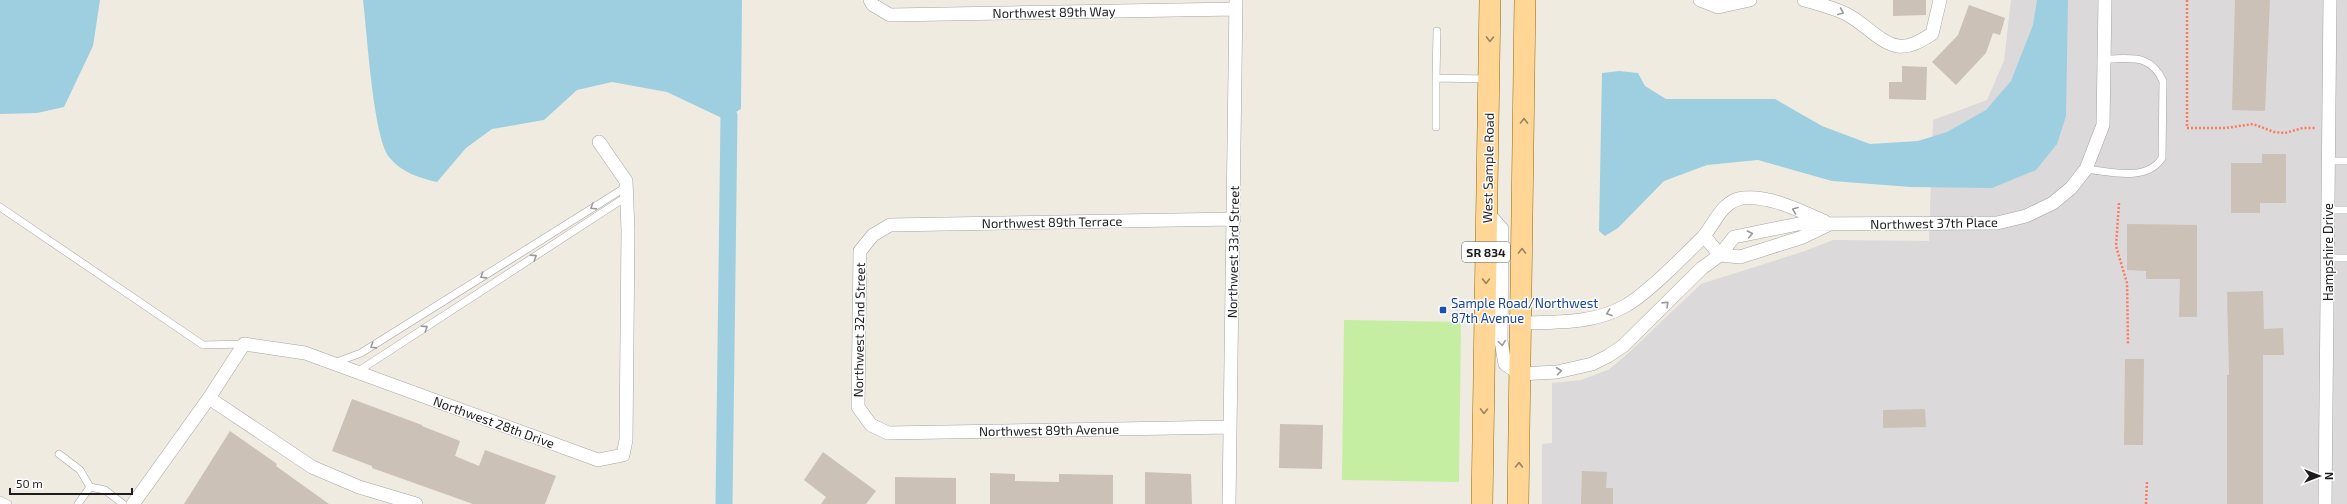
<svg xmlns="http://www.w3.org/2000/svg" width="2347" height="504" viewBox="0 0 2347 504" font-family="'Exo 2',sans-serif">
  <rect width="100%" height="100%" fill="#efebe1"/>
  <path fill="#dbd9d9" d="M2011 0H2347V504H1542V444L1552 443V383L1581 380 1608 370 1624 357 1701 284 1805 251 1833 240 1929 241 1933 120 1987 100 2004 61Z"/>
  <path fill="#c5eea2" d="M1344 320 1461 322 1459 482 1342 480Z"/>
  <path fill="#9dcfe1" d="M0 0H100L93 46 64 107 37 113 0 114Z
    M363 0H742L741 109 724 119 667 92 612 82 577 90 544 120 492 129 466 148 437 182C419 178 401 172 389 157 373 136 367 31 363 0Z
    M2037 0H2068L2066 116 2057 144 2036 170 1992 188 1911 187 1832 181 1758 160 1707 165 1664 181 1618 228 1605 236 1599 231 1602 73 1619 71 1638 73 1645 86 1666 99H1775L1822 126 1870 144 1918 141 1947 132 1986 110 2011 81 2033 25Z"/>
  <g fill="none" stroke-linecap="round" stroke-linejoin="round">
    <path stroke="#9dcfe1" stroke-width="17" d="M724 504 729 116"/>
  </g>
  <path fill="#cbc1b7" d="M1893 0H1926V15L1893 16Z
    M2235 0H2270L2265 111 2232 110Z
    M1969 5 2005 18 2000 35 1993 33 1986 53 1956 85 1932 62 1958 35Z
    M1902 66 1927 67 1926 100 1889 99V82H1902Z
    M2262 154H2286V203H2260V213H2231V163H2262Z
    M2127 224 2197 225V317H2179L2180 279H2146V271L2127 270Z
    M2263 291 2264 329 2283 328 2284 355H2263V504H2227V375H2229L2227 292Z
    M2125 359H2144L2143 445H2124Z
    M352 399 422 425V426L460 441 455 456 479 466 485 450 556 476 545 504H473L372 468V466L332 451Z
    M1925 409 1926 427 1883 428V410Z
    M1280 424 1323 425 1322 469 1279 468Z
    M230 431 277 464 276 466 329 504H184Z
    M823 452 876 491 866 504H821L826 497 804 480Z
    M1582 471 1607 472 1606 488H1613V504H1581Z
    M1145 472 1191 474 1192 504H1145Z
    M990 473 1015 474V481L1059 482V474L1113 475V504H990Z
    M895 477 956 478V504H895Z"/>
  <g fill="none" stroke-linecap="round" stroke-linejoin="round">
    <defs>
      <path id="lane" d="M1436 78 1437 31
        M1436 127V78L1487 79
        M2329 161H2347
        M2086 169C2110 172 2147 182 2162 158L2163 81C2150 53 2131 59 2104 59
        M0 207 203 345 244 344
        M2328 210H2347
        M2328 258H2347
        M334 363 361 353 626 187
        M357 372 626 197
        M59 454 80 470 90 487
        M0 500 8 504
        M78 504 90 487 105 490 123 504"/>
      <path id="street" d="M870 0 873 5 890 15 1236 9
        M1700 0 1718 7 1750 0
        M1804 0C1819 4 1835 8 1848 15 1865 24 1880 43 1898 46 1910 48 1922 40 1932 34L1940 0
        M1487 212 1502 229 1501 341 1505 364 1520 374 1557 372 1592 364 1608 356 1623 346 1702 268 1720 255 1734 237 1798 224 1997 223 2026 216 2053 203 2071 188 2086 169 2103 125 2105 0
        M1704 236 1720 255
        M1720 255 1740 257 1803 237 1828 225
        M1521 323C1557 322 1593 324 1625 306 1647 294 1684 256 1703 237 1715 224 1721 201 1743 198 1770 195 1800 211 1824 221
        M209 398 312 467 359 487 416 504
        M1230 427 888 433 871 425 858 407 860 251 873 235 890 225 1234 219
        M133 504 209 398 244 344 305 353 598 460 623 455 626 440 628 231 626 181 599 142
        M1229 504 1236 0
        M2325 504 2330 0"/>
      <path id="primary" d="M1482 504 1490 0
        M1518 504 1525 0"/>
    </defs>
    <use href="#lane" stroke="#a4a4a4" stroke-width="8"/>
    <use href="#street" stroke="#a4a4a4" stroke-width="14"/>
    <use href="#primary" stroke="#956900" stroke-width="22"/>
    <path stroke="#ff7862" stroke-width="2.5" stroke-dasharray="2 2" stroke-linecap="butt" d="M2187 0V128H2226L2253 124 2274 132 2285 133 2303 128H2315
      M2119 203 2116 246 2127 283 2128 345
      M2146 504 2147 482"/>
    <use href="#lane" stroke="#fff" stroke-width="7"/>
    <use href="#street" stroke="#fff" stroke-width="13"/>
    <use href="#primary" stroke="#ffd696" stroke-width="21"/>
  </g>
  <defs><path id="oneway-chevron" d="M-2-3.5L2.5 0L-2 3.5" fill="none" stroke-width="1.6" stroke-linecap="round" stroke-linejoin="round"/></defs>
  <g stroke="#999">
    <use href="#oneway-chevron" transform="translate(1841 12) rotate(23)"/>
    <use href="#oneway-chevron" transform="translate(593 207) rotate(148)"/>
    <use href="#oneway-chevron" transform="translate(1795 210) rotate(-159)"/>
    <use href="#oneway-chevron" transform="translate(1750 234) rotate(-12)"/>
    <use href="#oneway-chevron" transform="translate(534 257) rotate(-33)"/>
    <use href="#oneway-chevron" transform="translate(483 276) rotate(148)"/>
    <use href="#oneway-chevron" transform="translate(1666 304) rotate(-44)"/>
    <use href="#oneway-chevron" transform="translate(1609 313) rotate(160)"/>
    <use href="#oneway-chevron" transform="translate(425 328) rotate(-33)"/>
    <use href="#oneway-chevron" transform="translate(1502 343) rotate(82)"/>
    <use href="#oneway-chevron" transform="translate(373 346) rotate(148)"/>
    <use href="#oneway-chevron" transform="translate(1559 371) rotate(-7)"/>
  </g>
  <g stroke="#998360">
    <use href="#oneway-chevron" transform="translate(1490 39) rotate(91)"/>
    <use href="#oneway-chevron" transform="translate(1524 121) rotate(-89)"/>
    <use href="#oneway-chevron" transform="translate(1522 251) rotate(-89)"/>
    <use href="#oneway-chevron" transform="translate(1486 281) rotate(91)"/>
    <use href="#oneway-chevron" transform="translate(1484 411) rotate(91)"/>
    <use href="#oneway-chevron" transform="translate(1519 465) rotate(-89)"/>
  </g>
  <rect fill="#1a4fb4" stroke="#fff" stroke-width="1.5" x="1439" y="306" width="8" height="8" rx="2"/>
  <g text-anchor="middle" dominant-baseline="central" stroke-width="3" stroke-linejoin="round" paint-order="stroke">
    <rect fill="#fff" stroke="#616161" stroke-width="1" x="1462" y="242" width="48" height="20" rx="3"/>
    <g font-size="12" font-weight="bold" fill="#1d1d1d">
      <text x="1486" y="252">SR 834</text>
    </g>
    <g font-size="13" fill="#1d1d1d" stroke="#fff">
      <text transform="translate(1054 12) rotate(-1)">Northwest 89th Way</text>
      <text transform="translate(1488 168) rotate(-89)">West Sample Road</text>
      <text transform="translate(1052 222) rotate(-1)">Northwest 89th Terrace</text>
      <text transform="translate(1934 223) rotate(-1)">Northwest 37th Place</text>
      <text transform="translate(1233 252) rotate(-89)">Northwest 33rd Street</text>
      <text transform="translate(2328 252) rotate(-90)">Hampshire Drive</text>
      <text transform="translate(859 330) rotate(-89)">Northwest 32nd Street</text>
      <text transform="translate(494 422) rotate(20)">Northwest 28th Drive</text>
      <text transform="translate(1049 430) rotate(-1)">Northwest 89th Avenue</text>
    </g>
    <g font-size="13" fill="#164399" stroke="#fff" text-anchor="start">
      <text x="1451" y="303">Sample Road/Northwest<tspan x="1451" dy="15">87th Avenue</tspan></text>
    </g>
  </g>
  <g transform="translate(2319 476) rotate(90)" stroke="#ffffff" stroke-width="3" paint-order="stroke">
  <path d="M0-3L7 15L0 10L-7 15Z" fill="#1d1d1d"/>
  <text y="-6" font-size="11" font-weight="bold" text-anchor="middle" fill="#1d1d1d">N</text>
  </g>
  <path d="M10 488v6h122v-6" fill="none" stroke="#1d1d1d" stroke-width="2"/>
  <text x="16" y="488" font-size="12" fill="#1d1d1d" stroke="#ffffff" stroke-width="3" paint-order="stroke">50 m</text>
</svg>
